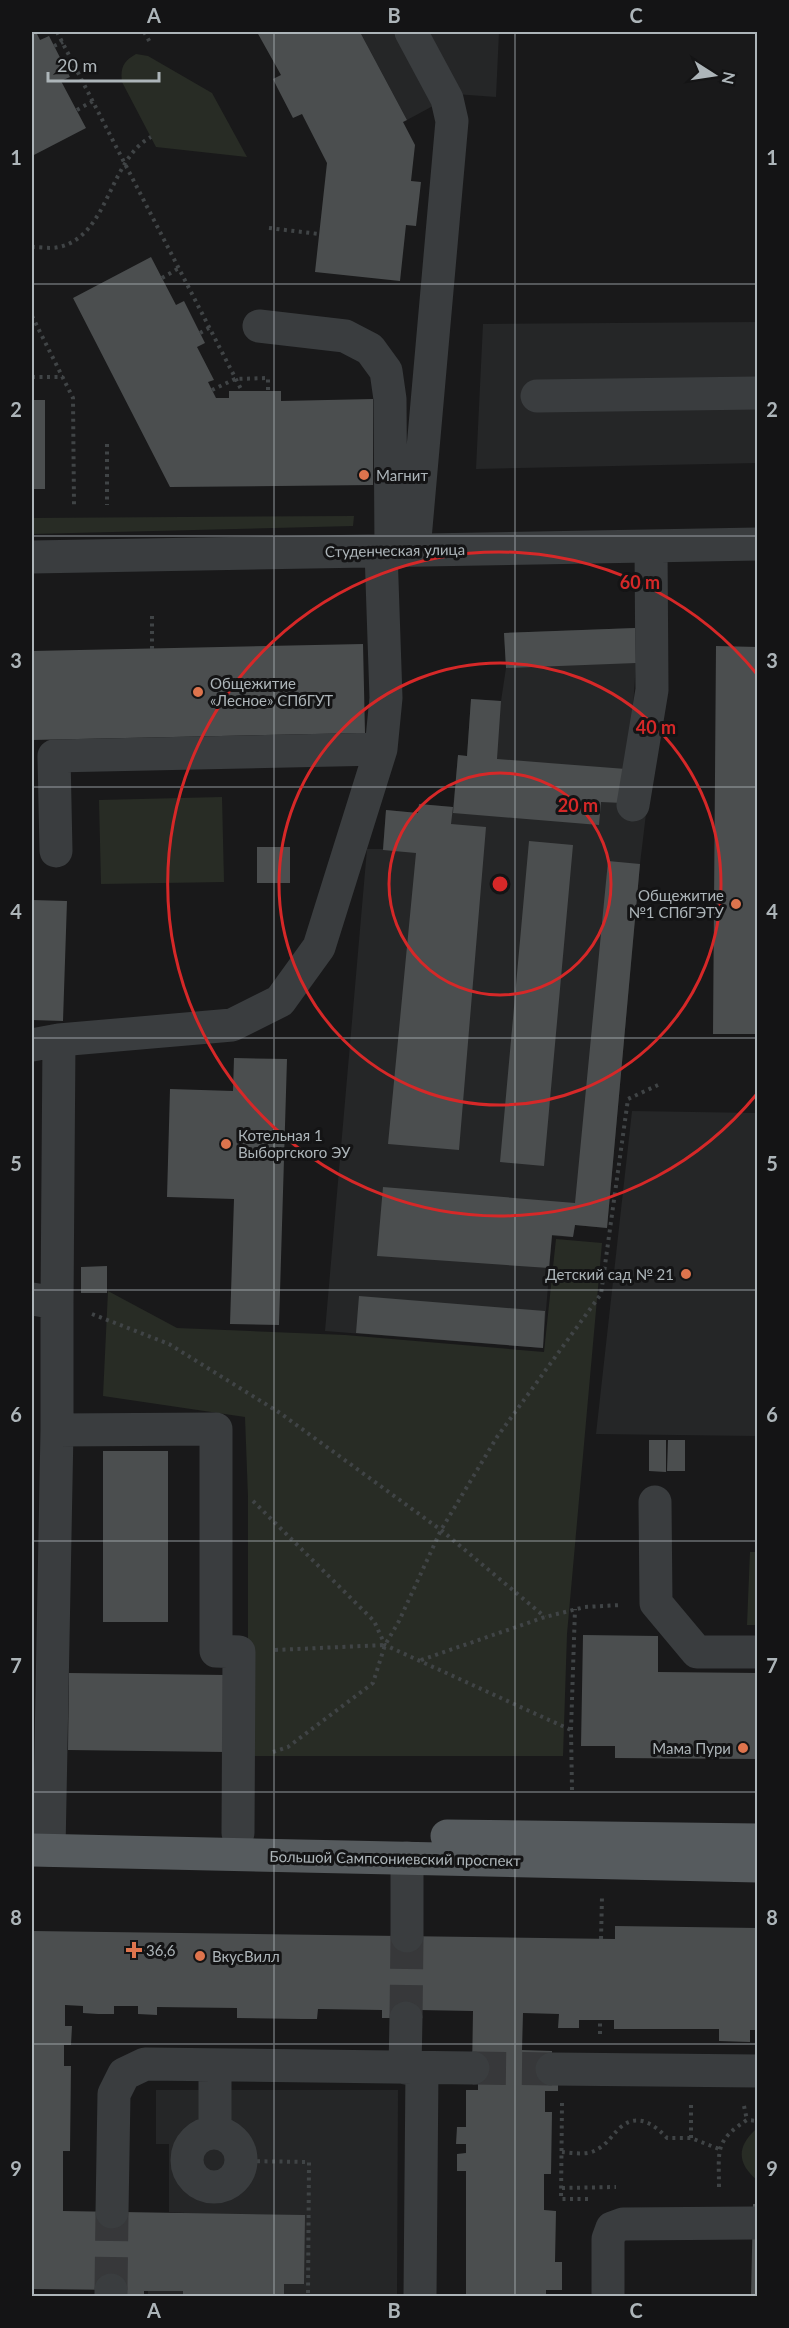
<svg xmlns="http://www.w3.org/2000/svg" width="789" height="2328" viewBox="0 0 789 2328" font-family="Lato,sans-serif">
  <rect width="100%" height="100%" fill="#19191a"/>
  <path fill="#252627" d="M360 32H499L496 97 455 94 407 120Z
    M757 322V463L476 469 483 324Z
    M635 628 636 663 630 753 653 755 640 864 607 1228 575 1225 573 1237 552 1236 543 1348 325 1331 367 849H383L386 810 418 813 419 804 453 807 458 755 467 756 471 699 501 701 506 668 504 633Z
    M632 1111 757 1113V1436L596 1434Z
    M156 2090H398L397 2296H148V2291H183L184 2213 169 2212V2144H156Z"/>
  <path fill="#282c25" d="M136 54 148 56 212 93 247 157 156 147 122 82C120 67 124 61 136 54Z
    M354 516 353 526 32 534V518Z
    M222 797 224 882 101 884 99 800Z
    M556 1239 602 1243 567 1634 563 1756H248V1497L245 1417 103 1396 108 1291 177 1328 345 1335 544 1352Z
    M750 1552H757V1625H747Z
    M755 2130 757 2131V2180C738 2164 736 2148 755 2130Z"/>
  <path fill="#4b4e4f" d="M32 32H36L40 40 49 36 70 77 61 81 86 128 32 156Z
    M257 32H360L407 120 403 122 415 145 411 181 421 182 416 226 406 225 400 281 315 272 327 163 302 114 293 118 278 89 273 79 281 75Z
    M151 257 176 305 184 301 205 343 197 347 214 380 208 382 216 398H229V391H281V401L373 399V485L170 487 73 298Z
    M32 400H45V489H32Z
    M635 628 636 663 506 668 504 633Z
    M363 644 365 733 32 740V651Z
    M716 646 758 647V1034H713Z
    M471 699 501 701 497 759 626 769 623 803 601 802 599 825 453 813 458 755 467 756Z
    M419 804 453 807 451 824 486 827 459 1150 388 1144 416 853 383 850 386 810 418 813Z
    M529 841 573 845 544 1166 500 1162Z
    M257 847H290V883H257Z
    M608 861 640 864 607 1228 575 1225 573 1237 552 1235 549 1268 377 1256 383 1187 575 1203Z
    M32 900 67 901 63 1021 32 1020Z
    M234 1058 287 1059 279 1325 230 1324 234 1199 167 1197 170 1089 233 1091Z
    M107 1266V1293H81V1267Z
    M359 1296 545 1311 543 1348 356 1333Z
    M649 1440H666V1472L649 1471Z
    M668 1440H685V1471H667Z
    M103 1451H168V1622H103Z
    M583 1635 658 1636V1672L758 1673V1759L615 1758V1746H581Z
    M69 1673 226 1675 225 1752 68 1750Z
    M615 1926 758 1928V2030H750V2042L719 2041V2029H614V2020H579V2028H558L559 2014 523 2013 522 2050 552 2051V2072L558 2073V2091H545V2112H552L551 2174H544V2210L556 2211 555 2262H562V2290H546V2296H466V2171H457V2154L466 2153V2144H456L457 2127H466V2090H478V2071H472L473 2011 419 2010V2018H382V2010L318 2009 317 2019H302L237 2018V2008L157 2007V2015L138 2014V2006H114V2014H98L83 2013V2006L65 2005V2026H72L71 2045H64V2066H71L70 2151H63V2211L305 2215 304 2284H284V2296H183V2291H144V2296H123V2290L32 2289V1931L615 1939Z
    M753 2204H758V2296H751Z"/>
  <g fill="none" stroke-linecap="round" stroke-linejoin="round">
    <path stroke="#37383a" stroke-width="33" stroke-dasharray="33 16" stroke-linecap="butt" d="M406 2018 407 1936
      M473 2068 552 2069
      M111 2290 112 2212"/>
    <path stroke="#404446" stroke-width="4" stroke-dasharray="3 4.5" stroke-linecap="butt" d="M57 32 242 391
      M144 32 151 44
      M54 46 63 42
      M77 110 93 101
      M269 228 319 234
      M32 247C40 247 51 249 59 247 109 236 109 159 151 137
      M162 278 179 268
      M32 316 73 398 74 505
      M200 333 209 328
      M32 377H63
      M212 390 235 379 268 378V391
      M107 444V505
      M152 649V613
      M92 1314 169 1344 280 1413 441 1530 545 1617
      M253 1501 374 1621 385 1645 571 1730
      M275 1650 385 1645
      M421 1660 545 1617 585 1607 621 1605
      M273 1752 288 1747 373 1683 385 1645 399 1621 441 1530 497 1437 601 1294 628 1099 658 1085
      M572 1790 571 1730 575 1609
      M601 1939 602 1897
      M600 2034V2020
      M562 2103 561 2199H592
      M744 2106 747 2120
      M691 2138V2104
      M562 2152C571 2153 586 2155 594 2151 609 2144 611 2135 622 2126 639 2113 655 2125 667 2138H691L719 2149
      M242 2161 309 2162 308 2296
      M719 2187C719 2151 714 2141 747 2120L758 2121
      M562 2188 616 2187"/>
    <path stroke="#3a3d3f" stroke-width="33" d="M411 32 447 99 452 121 414 550
      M259 326 345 336 370 349 386 371 390 399 391 550
      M537 396 758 393
      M32 557 758 544
      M633 805 652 690 651 546
      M56 851 54 756 381 749
      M32 1045 59 1040 232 1025 280 1001 319 947 381 749 386 698 381 551
      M32 1299 57 1303 59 1040
      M57 1303V1430L216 1429V1651L239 1652 238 1833
      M655 1502 656 1603 697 1652H758
      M49 1850 57 1430
      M407 1936V1858
      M405 2068 406 2018
      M552 2069 758 2071
      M187 2160a27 27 0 1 1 54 0a27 27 0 1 1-54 0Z
      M215 2133V2065
      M112 2212 114 2094 124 2074 145 2064 473 2068
      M111 2296V2290
      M420 2296 422 2068
      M608 2296V2239L612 2228 623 2224 753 2223"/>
    <path stroke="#565b5e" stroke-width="33" d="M447 1836 758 1840
      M32 1850 758 1866"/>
  </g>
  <path fill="none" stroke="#adb5b9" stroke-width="1.5" stroke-opacity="0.55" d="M274 32V2296M515 32V2296M32 284H758M32 536H758M32 787H758M32 1038H758M32 1290H758M32 1541H758M32 1792H758M32 2044H758"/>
  <g fill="none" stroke="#d62828" stroke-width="3">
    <circle cx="500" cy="884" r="111"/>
    <circle cx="500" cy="884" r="221"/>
    <path d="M756 1095A332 332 0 1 1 756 673"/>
  </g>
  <g fill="#de744d" stroke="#141415" stroke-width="2">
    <circle cx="364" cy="475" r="6"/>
    <circle cx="198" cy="692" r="6"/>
    <circle cx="736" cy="904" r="6"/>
    <circle cx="226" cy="1144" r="6"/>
    <circle cx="686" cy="1274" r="6"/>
    <circle cx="743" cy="1748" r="6"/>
    <path d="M131 1941h6v6h6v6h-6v6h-6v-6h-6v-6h6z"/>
    <circle cx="200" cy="1956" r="6"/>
  </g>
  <g text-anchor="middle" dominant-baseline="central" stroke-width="6" stroke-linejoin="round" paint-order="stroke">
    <g font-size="15" fill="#adb5b9" stroke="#141415" text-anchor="start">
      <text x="376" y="475">Магнит</text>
      <text x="210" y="683">Общежитие<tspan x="210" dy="17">«Лесное» СПбГУТ</tspan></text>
      <text x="724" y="895" text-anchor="end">Общежитие<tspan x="724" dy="17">№1 СПбГЭТУ</tspan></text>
      <text x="238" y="1135">Котельная 1<tspan x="238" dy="17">Выборгского ЭУ</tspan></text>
      <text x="674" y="1274" text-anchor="end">Детский сад № 21</text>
      <text x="731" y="1748" text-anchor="end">Мама Пури</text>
      <text x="146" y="1950">36,6</text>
      <text x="212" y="1956">ВкусВилл</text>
    </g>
    <g font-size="15" fill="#adb5b9" stroke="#141415">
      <text transform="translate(395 550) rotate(-1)">Студенческая улица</text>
      <text transform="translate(395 1858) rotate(1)">Большой Сампсониевский проспект</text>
    </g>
  </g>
  <circle cx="500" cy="884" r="9" fill="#d62828" stroke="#141415" stroke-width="3"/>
  <g font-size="18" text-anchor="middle" font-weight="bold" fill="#d62828" stroke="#141415" stroke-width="6" stroke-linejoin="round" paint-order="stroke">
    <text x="640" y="589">60 m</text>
    <text x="656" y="734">40 m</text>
    <text x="578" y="812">20 m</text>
  </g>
  <rect width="789" height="2328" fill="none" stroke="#141415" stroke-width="66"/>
  <g transform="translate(714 75) rotate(102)" stroke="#141415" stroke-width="4.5" paint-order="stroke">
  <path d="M0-4.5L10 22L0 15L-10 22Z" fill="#adb5b9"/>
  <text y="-9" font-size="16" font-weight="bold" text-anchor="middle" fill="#adb5b9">N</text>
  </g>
  <path d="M48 72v9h111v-9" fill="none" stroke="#adb5b9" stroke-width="3"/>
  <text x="57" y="72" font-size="18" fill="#adb5b9" stroke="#141415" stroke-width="4.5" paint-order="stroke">20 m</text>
  <rect x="33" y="33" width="723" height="2262" fill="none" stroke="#adb5b9" stroke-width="2"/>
  <g font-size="20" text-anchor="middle" font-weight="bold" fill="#adb5b9">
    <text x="154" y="23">A</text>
    <text x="394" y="23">B</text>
    <text x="636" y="23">C</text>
    <text x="16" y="165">1</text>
    <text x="772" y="165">1</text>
    <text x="16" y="417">2</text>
    <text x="772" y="417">2</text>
    <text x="16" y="668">3</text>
    <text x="772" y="668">3</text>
    <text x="16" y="919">4</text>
    <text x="772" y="919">4</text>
    <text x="16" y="1171">5</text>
    <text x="772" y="1171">5</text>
    <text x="16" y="1422">6</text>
    <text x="772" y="1422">6</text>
    <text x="16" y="1673">7</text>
    <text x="772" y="1673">7</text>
    <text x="16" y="1925">8</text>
    <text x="772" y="1925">8</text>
    <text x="16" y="2176">9</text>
    <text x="772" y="2176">9</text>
    <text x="154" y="2318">A</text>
    <text x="394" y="2318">B</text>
    <text x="636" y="2318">C</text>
  </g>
</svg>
